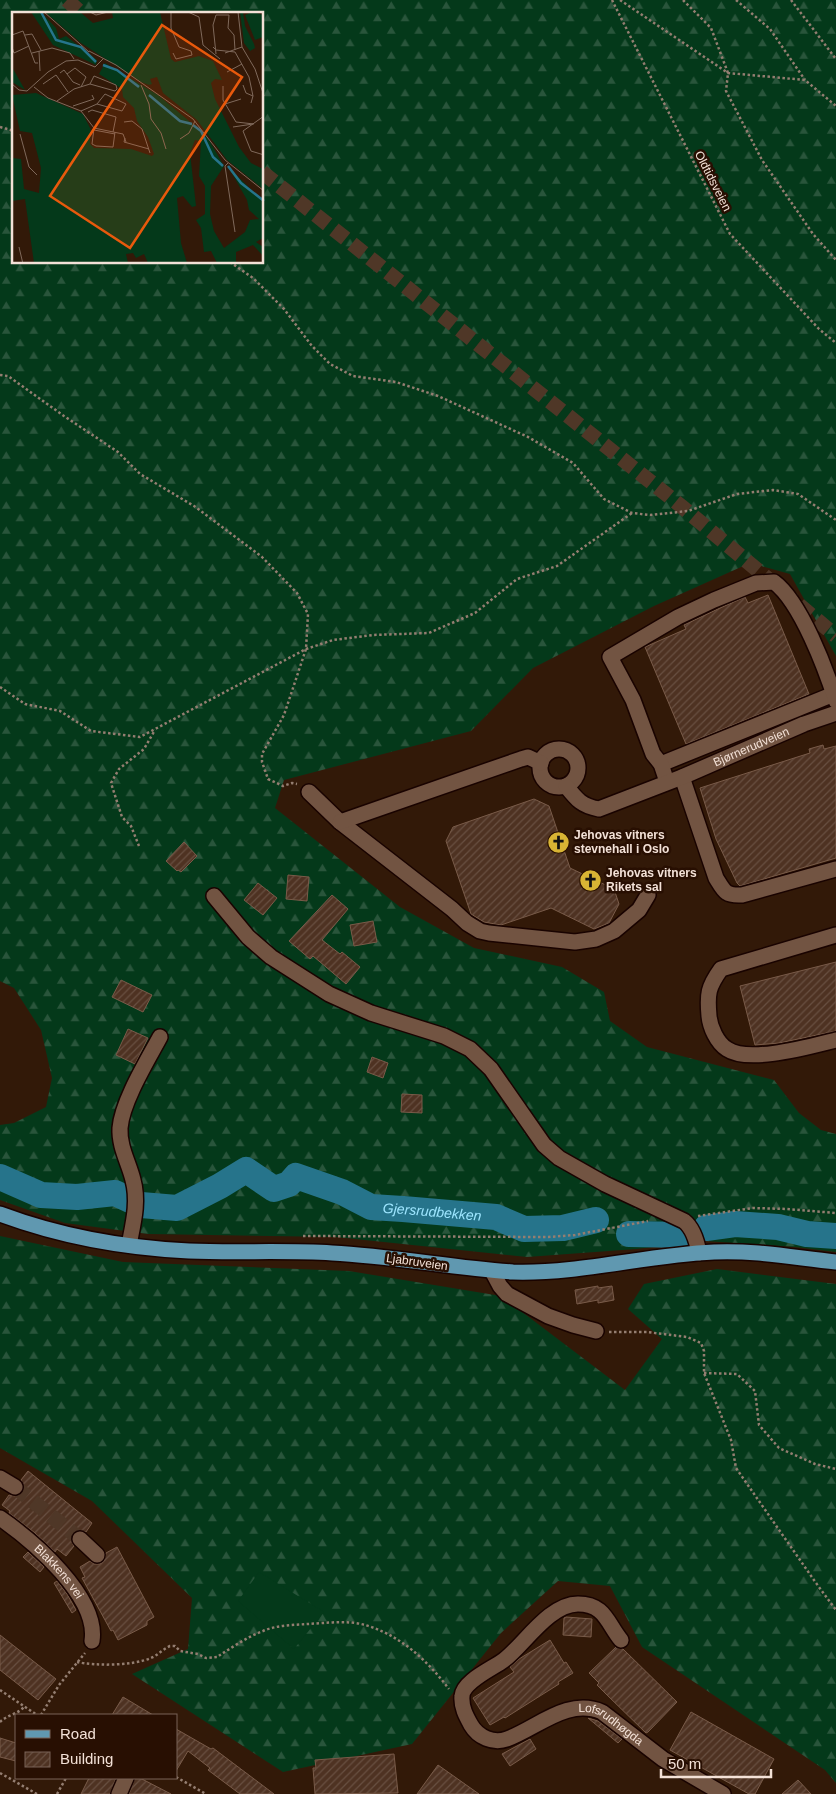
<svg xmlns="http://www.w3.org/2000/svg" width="836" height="1794" viewBox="0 0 836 1794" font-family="Arial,sans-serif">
  <defs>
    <pattern id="forest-firs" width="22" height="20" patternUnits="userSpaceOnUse" patternTransform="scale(1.25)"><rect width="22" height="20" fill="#04391a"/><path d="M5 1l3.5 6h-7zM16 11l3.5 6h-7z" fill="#29553b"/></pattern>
    <pattern id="building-hatch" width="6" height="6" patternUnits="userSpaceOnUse" patternTransform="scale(1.25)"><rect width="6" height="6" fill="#4e3222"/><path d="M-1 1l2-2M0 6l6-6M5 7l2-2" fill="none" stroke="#684f41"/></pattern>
  </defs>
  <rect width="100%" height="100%" fill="#321908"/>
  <path fill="url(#forest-firs)" fill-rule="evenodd" d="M0 0H836V656L790 574 750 563 654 606 533 668 471 731 284 780 275 808 400 907 474 948 562 967 604 992 610 1021 647 1047 774 1080 799 1113 821 1130 836 1134V1252L795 1247 705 1241 636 1249 527 1257 336 1237 148 1234 65 1223 0 1200V1125L14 1123 46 1107 52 1078 41 1030 14 988 0 981ZM14 14H262V262H14Z
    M0 1236 123 1262 349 1271 501 1296 625 1390 662 1339 628 1309 644 1284 717 1269 836 1284V1783L825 1770 642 1647 610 1586 558 1581 501 1633 412 1744 283 1772 132 1674 188 1649 192 1598 92 1501 0 1448Z"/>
  <path fill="#04391a" d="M259 1572 324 1612 294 1649 238 1601Z"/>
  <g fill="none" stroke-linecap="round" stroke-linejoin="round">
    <g stroke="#26748b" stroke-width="26">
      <path d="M0 1177 41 1195 77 1197 115 1193 130 1200"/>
      <path id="s1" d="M141 1205 177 1208 220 1186 246 1170 274 1189 289 1184 296 1176 342 1192 371 1207 403 1209 496 1217 524 1229 563 1228 596 1220"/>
      <path d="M706 1228 735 1224 778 1227 807 1234 836 1236"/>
      <path d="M629 1234 686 1235"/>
    </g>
  </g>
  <path fill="url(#building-hatch)" stroke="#795b49" d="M768 595 809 694 686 744 645 647 686 629 684 625 718 609 745 597 748 603Z
    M823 745 824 749 836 746V858L740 886 737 883 716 839 700 788 810 753 809 749Z
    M534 799 549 806 570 868 614 889 619 904 609 923 594 929 551 908 501 925 484 922 471 914 446 841 453 827Z
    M184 842 197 856 181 872 178 870 177 871 166 861Z
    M288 875 309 877 307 901 286 899Z
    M258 883 277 898 263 915 244 900Z
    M332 895 348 909 322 940 340 954 342 952 360 967 346 984 313 956 310 959 289 941Z
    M373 921 377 942 354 946 350 925Z
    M836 962V1031L779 1043 755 1045 740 986Z
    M121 980 152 995 143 1012 112 997Z
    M128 1029 148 1038 135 1064 116 1055Z
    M372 1057 388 1063 383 1078 367 1072Z
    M402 1094 422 1095V1113L401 1112Z
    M598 1286V1288L612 1286 614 1300 598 1303V1300L577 1304 575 1290Z
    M28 1471 92 1523 86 1532 78 1530 73 1533 71 1541 74 1546 66 1556 57 1549 55 1552 35 1533 9 1513 10 1511 2 1505 9 1495 15 1496 23 1492 24 1487 21 1480Z
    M117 1547 154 1617 147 1621V1625L118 1640 113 1630 111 1631 82 1578 85 1577 80 1567 90 1561 94 1564H100L104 1561 106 1553Z
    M28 1552 44 1567 40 1572 23 1557Z
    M57 1581 67 1594 76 1610 72 1613 54 1583Z
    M566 1617 592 1619 591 1637 563 1635 564 1618Z
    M0 1635 56 1679 38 1700 0 1670Z
    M550 1640 564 1663 566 1662 573 1673 558 1682 559 1684 505 1718 504 1717 490 1725 473 1698 514 1672 510 1667 519 1659Z
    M616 1647 623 1649 677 1702 648 1732 646 1733 607 1695 597 1685 599 1683 589 1673Z
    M123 1697 153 1715H112Z
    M691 1712 774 1759 755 1794H749L670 1750Z
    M588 1718 598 1721 622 1739 618 1743Z
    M176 1729 211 1749 213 1748 274 1794H240L208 1770 210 1768 188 1751 176 1771Z
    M0 1738 16 1743V1761L0 1757Z
    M530 1739 536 1749 510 1766 502 1754Z
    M394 1754 398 1793 315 1794 313 1768H316L315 1760Z
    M438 1765 479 1794H417Z
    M89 1778H116L110 1794H81Z
    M135 1778H140L171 1794H129Z
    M798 1780 811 1794H782Z"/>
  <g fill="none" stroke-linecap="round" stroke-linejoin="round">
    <path stroke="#4f3727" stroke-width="15" stroke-dasharray="15 8" stroke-linecap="butt" d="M67 0 82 14
      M262 172 681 506 836 636
      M15 1487 80 1539"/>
    <defs>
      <g id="minor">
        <circle cx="559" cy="768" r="19"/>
        <path d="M661 764 834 694"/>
        <path d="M682 777 716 878C724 891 725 896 742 895L836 869"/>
        <path d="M667 782 661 764 653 754 633 700 610 657 678 617 714 600 756 583 774 582C801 602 826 670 836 701"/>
        <path id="s2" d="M566 786C577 800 582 806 599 809L682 777 804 724 836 713"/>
        <path d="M309 792 340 822 452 909 467 923 480 931 489 933 575 942 596 939 614 931 639 910 648 895"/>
        <path d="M340 822 521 759 528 757 541 763"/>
        <path d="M214 896 248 937 271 957 329 994 371 1013 444 1036 470 1049 491 1069 544 1145 559 1158 605 1184 684 1221C693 1228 697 1242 699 1253"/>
        <path d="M836 935 721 969C708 987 707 994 709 1016 710 1027 717 1043 727 1049 749 1064 811 1046 836 1040"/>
        <path d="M129 1245C133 1224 139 1202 133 1180 129 1163 119 1147 120 1128 122 1102 147 1061 160 1037"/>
        <path d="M492 1271 500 1286 507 1294 548 1316 573 1325 596 1331"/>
        <path d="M0 1478 15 1487"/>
        <path id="s3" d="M0 1518C33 1541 99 1597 92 1641"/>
        <path d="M80 1539 97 1555"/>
        <path id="s4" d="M621 1640C607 1623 605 1604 578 1604 549 1604 524 1645 504 1660 492 1669 463 1681 462 1696 461 1707 466 1716 471 1725 478 1737 493 1744 507 1739 537 1728 568 1697 602 1712L663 1759 723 1794"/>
        <path d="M119 1794 126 1778"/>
      </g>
      <path id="major" d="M0 1214C59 1236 126 1248 189 1251 237 1253 285 1250 332 1253 393 1256 453 1268 513 1272 581 1274 646 1255 714 1252 755 1250 796 1258 836 1262"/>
    </defs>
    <use href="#minor" stroke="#190300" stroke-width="18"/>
    <use href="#major" stroke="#190300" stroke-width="18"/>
    <path stroke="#947e71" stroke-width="2.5" stroke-dasharray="2.5 2.5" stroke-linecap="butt" d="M612 0 730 234 819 329 836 343
      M620 0 728 73 805 80 836 106
      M683 0 711 28 728 73 726 91 762 160 813 234 836 260
      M736 0 770 29 805 80
      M791 0 836 59
      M0 127 14 131
      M230 262 253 278 284 309 312 346 330 364 353 376 396 382 438 396 528 437 573 463 604 499 632 513 650 515 688 511 737 494 773 490 798 494 836 520
      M0 375 8 376 64 416 118 452 140 474 194 506 262 557 297 593 308 614 306 649 284 715 262 754V762L268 779 283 786 292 783 297 784
      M0 687 25 704 60 711 91 731 140 737 306 649 333 640 373 635 429 633 475 613 517 579 557 566 632 513
      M139 846 131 826 122 817 111 783 119 769 144 749 155 730
      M698 1216 753 1208 787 1209 836 1213
      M303 1236 548 1237 575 1235 648 1221
      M609 1332H647L687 1337 701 1343 704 1351V1373L731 1440 736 1468 816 1583 836 1610
      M704 1373 737 1374 755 1391 759 1425 779 1448 815 1464 836 1469
      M77 1662C96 1666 132 1666 151 1658 158 1655 163 1649 170 1646H175L180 1651 198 1654 206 1658 217 1657C231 1648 247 1637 263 1631 277 1625 293 1625 308 1624 326 1623 348 1620 365 1625 400 1635 427 1660 449 1689
      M0 1690 37 1715
      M41 1715 59 1685 85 1653
      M0 1722C7 1715 18 1714 24 1707
      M0 1773 37 1794
      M176 1777 206 1794
      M57 1794 66 1778"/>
    <use href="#minor" stroke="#725442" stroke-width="15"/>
    <use href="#major" stroke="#6098b0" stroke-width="15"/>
  </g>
  <defs>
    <symbol id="church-disc" viewBox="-11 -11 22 22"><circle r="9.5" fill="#d8b434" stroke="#280f02"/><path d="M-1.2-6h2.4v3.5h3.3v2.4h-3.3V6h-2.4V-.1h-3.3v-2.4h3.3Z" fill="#111"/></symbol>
  </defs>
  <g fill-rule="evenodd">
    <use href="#church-disc" x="546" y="830" width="25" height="25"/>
    <use href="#church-disc" x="578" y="868" width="25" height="25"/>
  </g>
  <g text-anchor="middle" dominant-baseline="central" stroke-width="5" stroke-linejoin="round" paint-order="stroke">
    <g font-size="12" fill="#f3e1d7" stroke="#280f02">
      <text transform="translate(713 181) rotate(63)">Oldtidsveien</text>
      <text stroke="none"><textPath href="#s2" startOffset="206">Bjørnerudveien</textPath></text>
      <text transform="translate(417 1262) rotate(8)">Ljabruveien</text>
      <text stroke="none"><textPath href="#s3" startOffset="80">Blakkens vei</textPath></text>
      <text stroke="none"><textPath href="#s4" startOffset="399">Lofsrudhøgda</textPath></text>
    </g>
    <g font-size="12" font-weight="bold" fill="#f3e1d7" stroke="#280f02" text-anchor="start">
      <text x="574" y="835">Jehovas vitners<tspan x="574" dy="14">stevnehall i Oslo</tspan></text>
      <text x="606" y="873">Jehovas vitners<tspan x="606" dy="14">Rikets sal</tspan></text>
    </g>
    <g font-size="14" font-style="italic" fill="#9ee6ff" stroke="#280f02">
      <text stroke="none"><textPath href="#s1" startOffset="318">Gjersrudbekken</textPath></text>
    </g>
  </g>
  <g transform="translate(12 12)">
    <rect width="251" height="251" fill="#321908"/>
    <path d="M19 0H29L44 16 47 27 54 24 85 48 84 53 41 33ZM33 0H68L81 11 101 6 100 0H148L159 47 163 50 187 44 201 49 210 68 203 67 199 71 203 87 227 135 239 151 251 157V177L215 148 185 108 151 81 145 65 138 67 140 72 137 73 129 70 69 31ZM228 0H231L233 14 242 32 243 36 238 39 232 31ZM0 51V55L13 78 0 70ZM93 51 146 83 194 123 212 154 199 174 198 202 202 219 212 236 233 220 238 208 247 207 237 198 235 188 217 156 251 189V226L244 230 251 235V244L241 233 224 240V251H205L199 239 192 240 189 216 184 208 193 202V174L187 164 189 129 183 128 178 141 184 194 180 195 171 184 165 186 169 231 175 251H136L132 242 124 246 121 241 114 242 116 251H22L13 187 0 189V146L9 147 12 177 27 181 29 156 20 121 8 119 0 83 24 81 71 102 79 118 78 132 82 136 119 137 140 144 142 142 136 125 125 109 122 96 111 85 110 77 87 62Z" fill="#04391a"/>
    <path d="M241 0 251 3V25L243 28 233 3Z" fill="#04391a"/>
    <path fill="none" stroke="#26748b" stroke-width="2.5" d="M29 0 44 28 69 35 84 50M91 53 105 58 127 75M137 83 168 109 180 112M181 113 189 119 201 145 211 154M216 154 229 171 252 189"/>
    <path fill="none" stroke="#7f695b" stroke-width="1" d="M32 0 77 40M78 0 84 3 96 0M159 0V16L167 35 179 39 180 43 164 47 161 41M176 0 187 5 191 33 208 47M226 0 230 35 243 57 252 84M0 23 11 19 23 51H26M13 23 20 22 29 38M0 35 2 41 17 34M201 35 204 38 223 40 237 65 241 84M27 39 28 59M77 39 104 53 181 107 213 148 252 179M20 41 40 36 58 41 62 47M213 41 230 35M204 42 201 13 204 3H217L216 16 222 23 223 38M215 60 230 52M48 61 52 58 61 70 68 73M55 62 63 56 74 65 69 75M0 72 7 78 15 79 36 60 54 49 66 48 83 55 91 47M31 72 44 63 56 80M129 73 137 92 139 107 149 121 154 137M231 73 234 81 241 84 239 91M211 74V88L224 110 242 112M22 75 36 86 69 99 82 116 111 122 114 130M45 89 62 77 78 72 103 79 105 77 104 73 82 64 78 72M213 92 229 87M61 94 82 87 80 83M69 99 85 92 110 99 114 92 93 82 85 92M76 100 80 98 104 105 101 120M252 104 231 119 239 139 252 143M112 110 120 109 130 117 138 141M221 115 241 112M82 116 80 132 84 134 101 135 103 120M82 118 103 122M8 122 17 155 25 163M113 126 112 130 137 137M168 127 177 121 183 109M216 151 213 154 223 220M7 235 11 252"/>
    <path fill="#e8590c" fill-opacity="0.15" stroke="#e8590c" stroke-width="2.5" d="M150 13 230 65 118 236 38 184Z"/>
    <rect width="251" height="251" fill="none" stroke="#f3e1d7" stroke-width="2.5"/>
  </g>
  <rect x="15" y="1714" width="162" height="65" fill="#280f02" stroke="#796357"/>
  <rect x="25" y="1730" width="25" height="8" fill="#6098b0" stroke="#796357"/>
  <text x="60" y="1739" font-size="15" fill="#f3e1d7">Road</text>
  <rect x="25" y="1752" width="25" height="15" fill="url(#building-hatch)" stroke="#796357"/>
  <text x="60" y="1764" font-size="15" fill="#f3e1d7">Building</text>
  <path d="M661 1769v8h110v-8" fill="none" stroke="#f3e1d7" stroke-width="2.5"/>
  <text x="668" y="1769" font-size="15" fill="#f3e1d7" stroke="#280f02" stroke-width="4" paint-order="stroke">50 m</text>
</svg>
